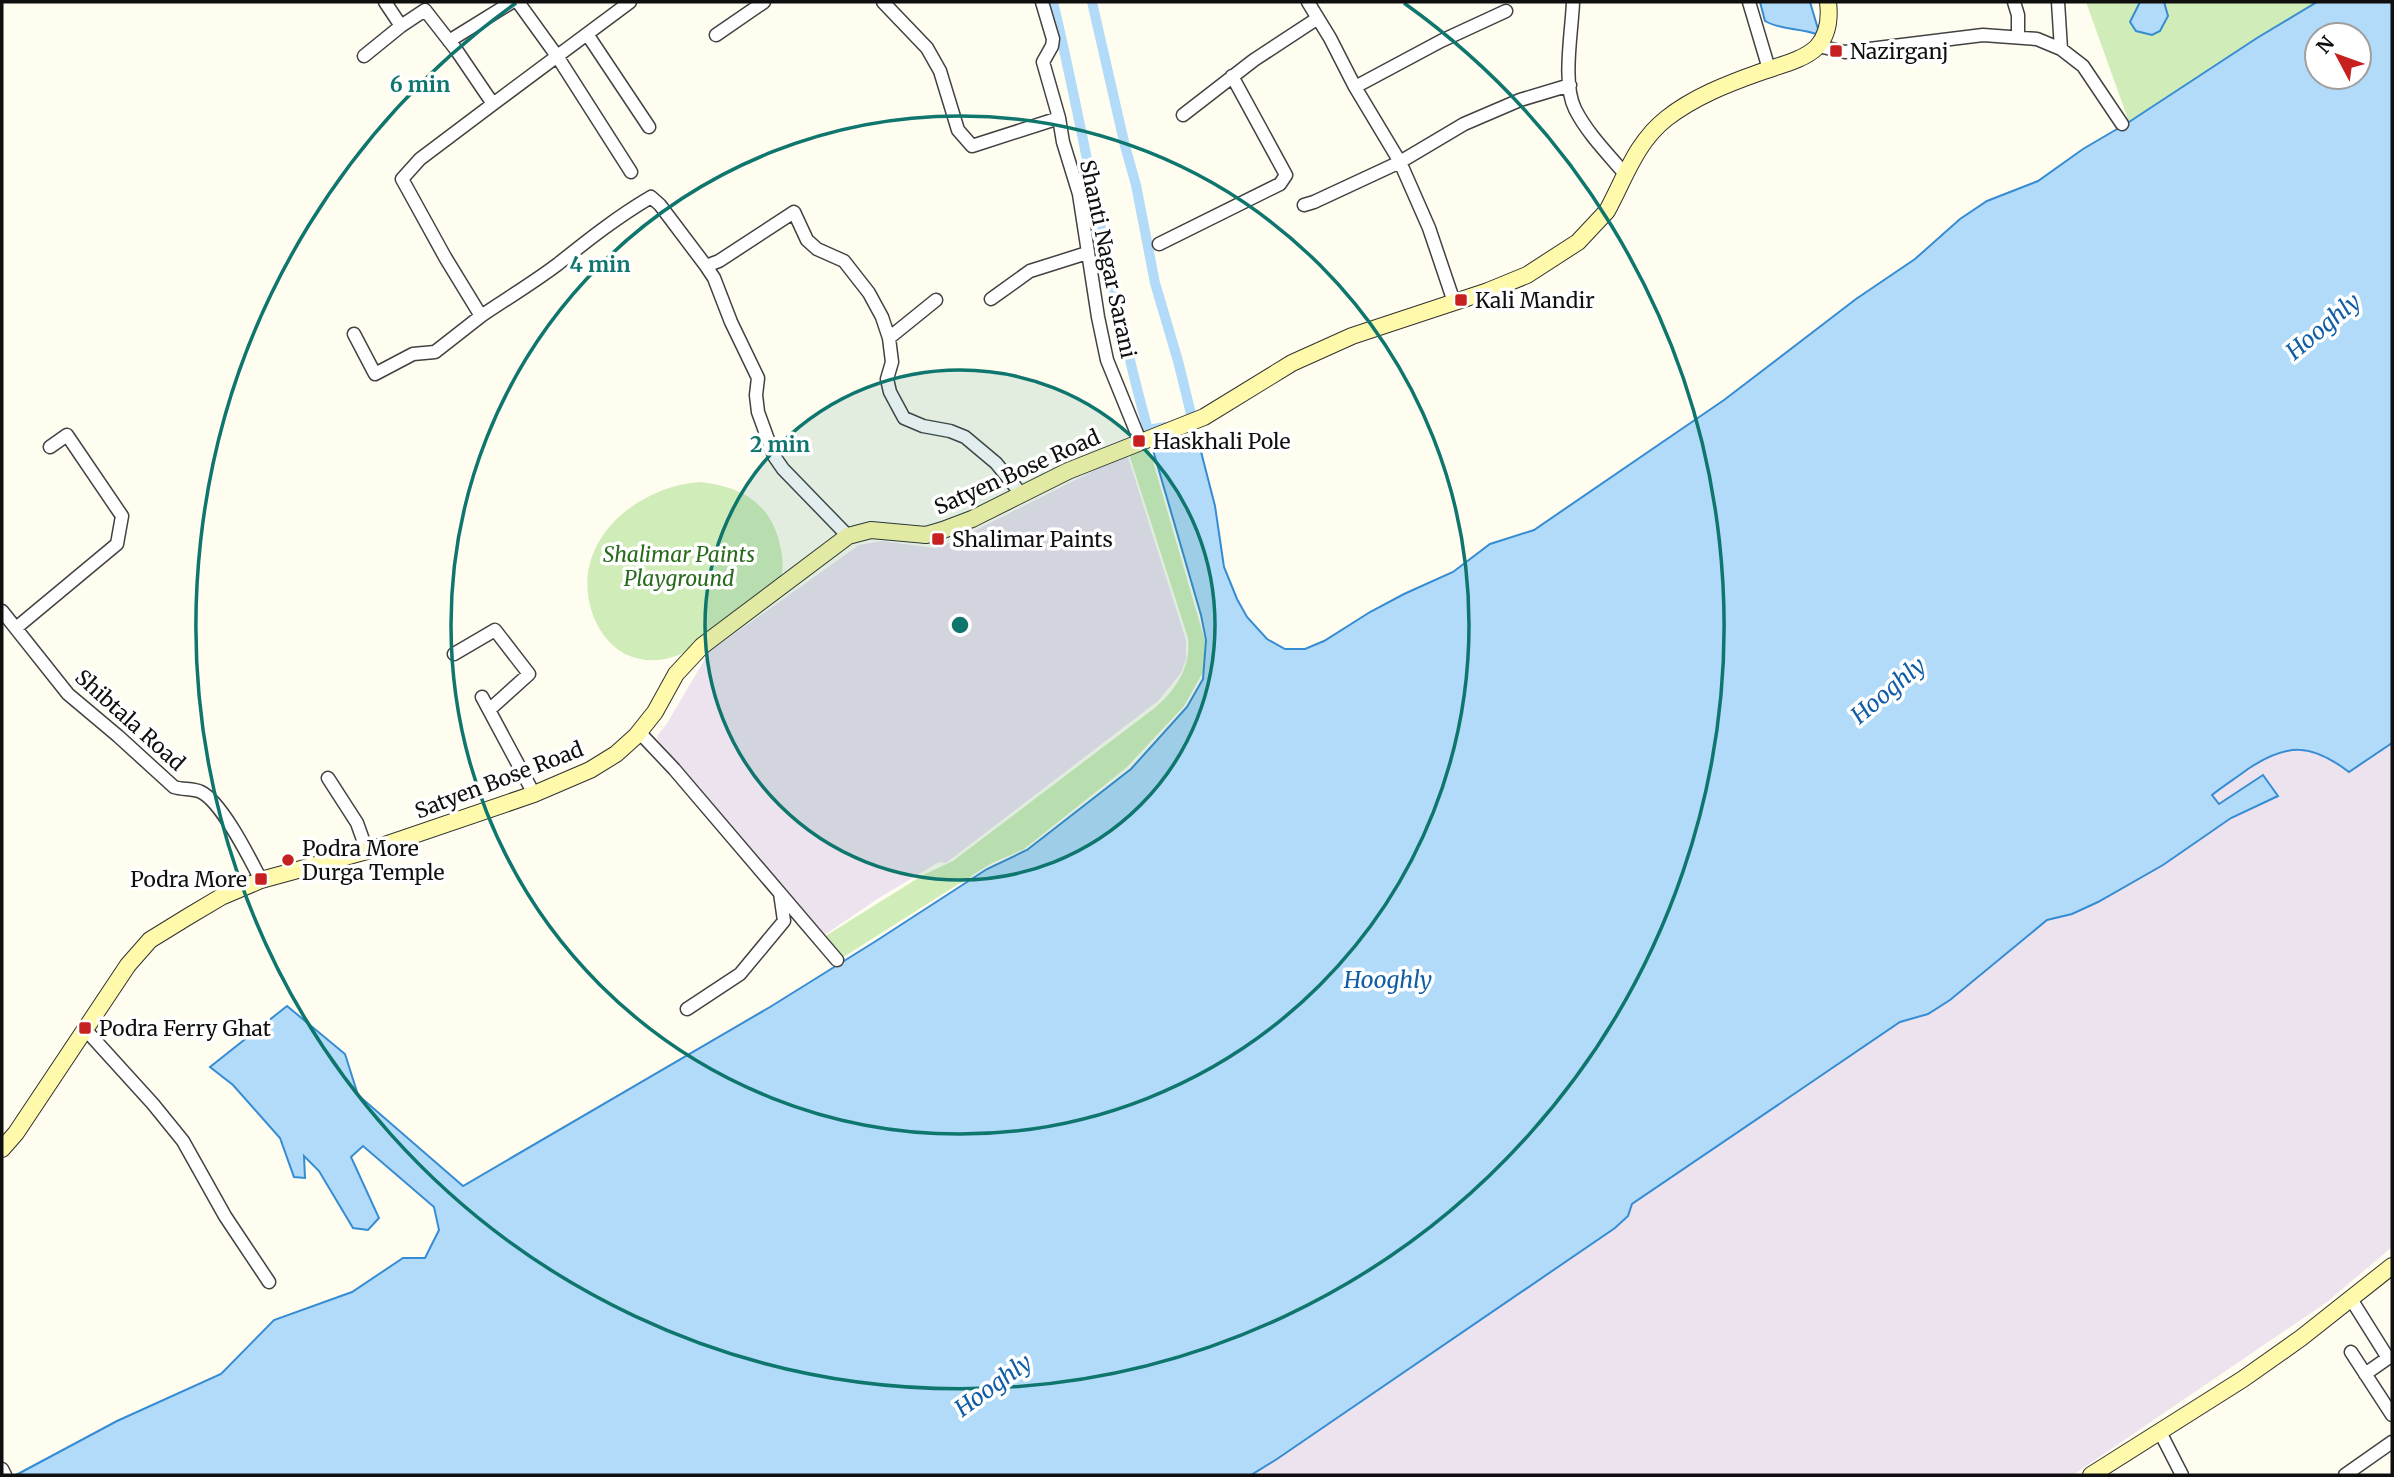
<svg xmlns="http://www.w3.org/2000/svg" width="2394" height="1477" viewBox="0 0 2394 1477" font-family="Merriweather,serif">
  <rect width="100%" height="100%" fill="#fffdf0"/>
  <path fill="#ede3ee" d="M1127 454 1186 640V659L1181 673 1158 701 946 863 939 862 879 898 823 936 658 741 657 736 666 725 709 652 859 545 882 541 935 548 952 542Z
    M2392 743V1247L2327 1302 2073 1475H1251L1615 1228 1628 1217 1632 1204 1775 1107 1900 1022 1928 1014 1950 1000 2047 920 2072 914 2163 865 2231 818 2277 797 2263 775 2218 805 2212 795 2266 758 2285 750 2298 749 2317 752 2332 759 2349 772Z"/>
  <path fill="#d0ecb8" d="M2086 2H2317L2257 38 2129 122Z
    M1149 448 1205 641 1203 672 1184 706 1126 768 1024 849 990 864 842 958 824 937 923 875 953 861 1156 707C1177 688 1191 667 1188 638L1129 454Z
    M699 482C742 486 773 504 781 550 783 559 784 572 779 581 773 589 754 601 746 608 712 635 672 676 625 654 608 645 596 627 591 609 571 540 637 487 699 482Z"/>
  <path fill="#b2dbf9" stroke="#368cd3" stroke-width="2" fill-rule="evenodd" d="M1760 2H1810L1818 29 1816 34C1799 28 1780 30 1765 21Z
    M2140 2H2164L2168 16 2160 31 2152 35 2136 31 2130 22Z
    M2317 2H2392V743L2349 772C2311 743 2287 743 2248 769 2236 778 2223 786 2212 795L2219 804 2263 775 2278 796 2231 818 2163 865 2098 902 2072 914 2047 920 1950 1000 1928 1014 1900 1022 1632 1204 1628 1216 1615 1228 1277 1459 1251 1475H16L117 1421 221 1374 274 1320 352 1292 403 1258H425L439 1230 434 1207 363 1146 351 1157 379 1218 368 1230 353 1228 319 1171 304 1156 305 1178 294 1177 280 1138 233 1085 210 1067 287 1006 345 1054 358 1095 463 1186 770 1007 876 941 987 869 1027 850 1131 769 1187 707 1203 679 1206 640 1201 615 1153 450 1198 440 1215 506 1224 567 1237 599 1247 617 1267 639 1285 649H1305L1324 641 1370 612 1404 594 1453 572 1490 544 1534 530 1724 400 1856 299 1915 259 1960 219 1987 201 2038 181 2083 149 2129 122 2257 38ZM2317 35H2359V77H2317Z"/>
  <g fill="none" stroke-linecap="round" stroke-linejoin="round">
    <path stroke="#b2dbf9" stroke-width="10" d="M1053 2C1087 144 1109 289 1148 430L1165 427
      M1092 2 1125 146 1136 185 1155 283 1178 361 1193 422 1187 423"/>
    <defs>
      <path id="street" d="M385 2 401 26 425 10 457 51 493 104 420 159 402 179 445 257 481 316C506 299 533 283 558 264 588 240 617 217 651 197L660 205 706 266 719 261 794 212 807 240 817 249 844 261 869 293 882 317 889 338 892 362 887 379 890 392 904 418 923 426 950 431 965 437 996 463 1022 495
        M518 2 557 56 631 172
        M883 2 927 48 940 71 958 130 972 146 1059 118
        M1042 2 1053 39 1052 46 1043 62 1059 118 1063 142 1079 194 1098 317 1107 360 1140 441
        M1308 2 1330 38 1355 87 1400 162 1429 228 1454 302
        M1573 2C1572 31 1562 83 1575 109 1587 133 1608 154 1625 174
        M1749 2 1769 69
        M2014 2 2018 15V36
        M2058 2 2061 49
        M587 34 649 127
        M716 35 764 2
        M449 41 512 2
        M1818 46 1845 52 1983 35 2037 39 2061 49 2083 66 2122 124
        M364 56 401 26
        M1355 87 1441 41 1506 11
        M493 104 630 2
        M1183 115 1254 60 1318 18
        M1304 205 1314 202 1400 162 1464 124 1520 100 1570 85
        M1159 244 1280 184 1286 175 1232 76
        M706 266 714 278 731 322 758 378 756 395 758 412 774 456 783 469 848 536
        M991 299 1030 271 1087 253
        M354 334 375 374 413 354 435 352 481 316
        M889 338 936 300
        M2 611 68 694 118 736 174 787C183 790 193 788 201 792 222 802 250 859 261 880
        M16 628 117 544 122 516 67 435 50 447
        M454 654 495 630 529 674 489 710
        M482 697 534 794
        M639 732 674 769 837 960
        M328 778 357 823 367 851
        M687 1009 740 974 784 921 780 893
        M84 1028 153 1104 183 1141 225 1216 269 1282
        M2351 1299 2388 1358 2365 1374
        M2351 1352 2392 1415
        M2160 1432 2182 1475
        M2 1469 5 1475
        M2345 1475 2392 1442"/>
      <path id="secondary" d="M2 1149 16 1133 128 965 150 940 189 916 221 897 261 880 367 851 534 794 590 770 616 754 636 736 655 712 676 674 702 646 848 536 871 530 926 535 943 530 972 519 1068 471 1204 417 1292 363 1352 336 1488 291 1527 275 1578 242 1607 211C1625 178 1636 142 1667 118 1694 97 1727 84 1758 73 1776 66 1803 61 1817 47 1828 35 1830 18 1828 2
        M2091 1475 2243 1379 2301 1338 2392 1266"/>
    </defs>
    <use href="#street" stroke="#424242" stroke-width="15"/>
    <use href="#secondary" stroke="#313131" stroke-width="18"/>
    <use href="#street" stroke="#fff" stroke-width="12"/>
    <use href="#secondary" stroke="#fffaab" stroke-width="16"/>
  </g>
  <circle cx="960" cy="625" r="255" fill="#0f766e" fill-opacity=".12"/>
  <g fill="none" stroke="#0f766e" stroke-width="3.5">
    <circle cx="960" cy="625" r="255"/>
    <circle cx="960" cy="625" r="509"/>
    <path d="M1404 3A764 764 0 1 1 516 3"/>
  </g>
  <g fill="#c62020" stroke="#fff" stroke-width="2.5">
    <rect x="1829" y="44" width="14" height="14" rx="3.5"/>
    <rect x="1454" y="293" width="14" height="14" rx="3.5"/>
    <rect x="1132" y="434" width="14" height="14" rx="3.5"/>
    <rect x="931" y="532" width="14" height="14" rx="3.5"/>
    <circle cx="288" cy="860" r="7"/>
    <rect x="254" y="872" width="14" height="14" rx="3.5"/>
    <rect x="78" y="1021" width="14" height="14" rx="3.5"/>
  </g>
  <g text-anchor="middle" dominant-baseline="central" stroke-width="7" stroke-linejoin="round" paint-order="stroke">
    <g font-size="21" fill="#0f0f0f" stroke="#fff" text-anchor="start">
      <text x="1850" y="51">Nazirganj</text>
      <text x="1475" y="300">Kali Mandir</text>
      <text x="1153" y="441">Haskhali Pole</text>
      <text x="952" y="539">Shalimar Paints</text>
      <text x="302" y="848">Podra More<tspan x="302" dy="24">Durga Temple</tspan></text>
      <text x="247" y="879" text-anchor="end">Podra More</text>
      <text x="99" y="1028">Podra Ferry Ghat</text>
    </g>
    <g font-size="21" fill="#0f0f0f" stroke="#fff">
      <text transform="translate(1108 259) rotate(78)">Shanti Nagar Sarani</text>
      <text transform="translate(1017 472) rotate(-24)">Satyen Bose Road</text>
      <text transform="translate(130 720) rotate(42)">Shibtala Road</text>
      <text transform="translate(499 780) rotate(-21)">Satyen Bose Road</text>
    </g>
    <g font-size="21" font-style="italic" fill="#286a1b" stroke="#fff">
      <text x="679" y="554">Shalimar Paints<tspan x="679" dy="24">Playground</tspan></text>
    </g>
    <g font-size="23" font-style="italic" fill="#115ea7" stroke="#fff">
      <text transform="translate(2323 326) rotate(-40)">Hooghly</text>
      <text transform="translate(1888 690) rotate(-40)">Hooghly</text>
      <text x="1388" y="979">Hooghly</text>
      <text transform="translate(993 1385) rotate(-36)">Hooghly</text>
    </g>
  </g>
  <circle cx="960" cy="625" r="10" fill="#0f766e" stroke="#fff" stroke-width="3.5"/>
  <g font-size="21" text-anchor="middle" font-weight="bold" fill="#0f766e" stroke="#fff" stroke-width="7" stroke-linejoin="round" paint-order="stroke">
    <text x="420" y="92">6 min</text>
    <text x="600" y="272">4 min</text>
    <text x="780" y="452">2 min</text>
  </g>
  <rect width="2394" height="1477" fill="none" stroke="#0f0f0f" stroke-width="7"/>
  <g transform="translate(2338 56) rotate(311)"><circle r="33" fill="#ffffff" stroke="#9f9f9f" stroke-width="2"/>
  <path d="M0-5L12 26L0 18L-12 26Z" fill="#c62020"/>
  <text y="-10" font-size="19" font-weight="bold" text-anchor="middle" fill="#0f0f0f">N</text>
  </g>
</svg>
